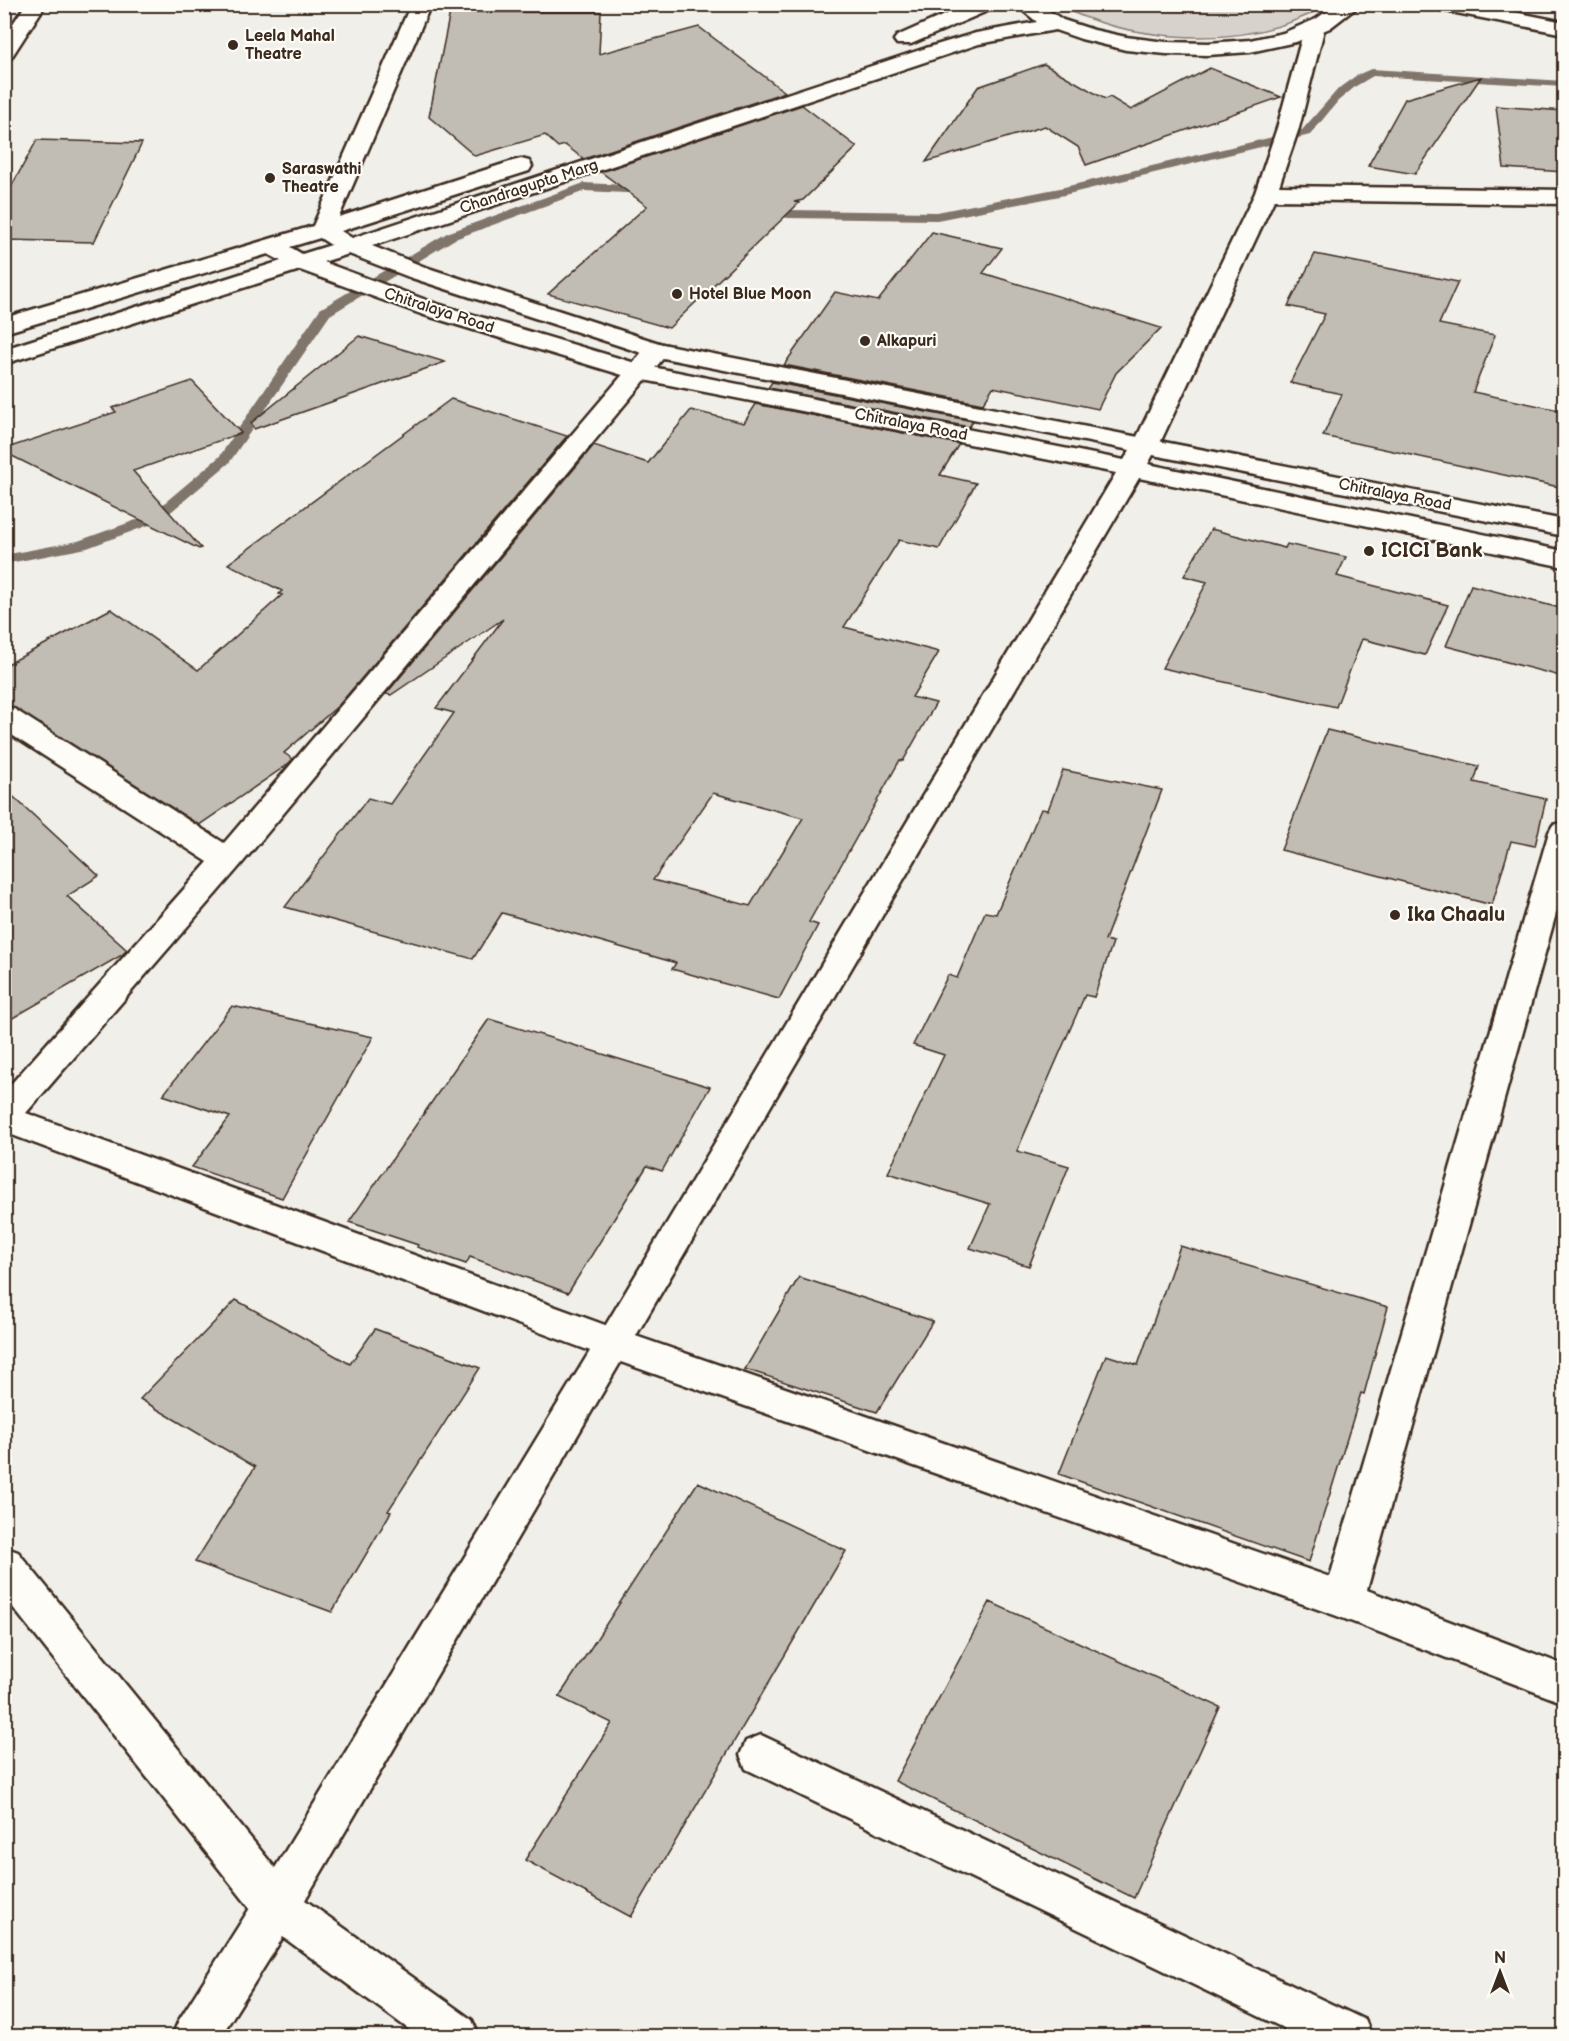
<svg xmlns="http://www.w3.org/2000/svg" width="1569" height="2041" viewBox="0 0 1569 2041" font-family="'Balsamiq Sans',sans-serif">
  <rect width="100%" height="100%" fill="#f1efea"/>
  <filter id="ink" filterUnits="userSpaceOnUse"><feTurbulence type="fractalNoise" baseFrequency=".0167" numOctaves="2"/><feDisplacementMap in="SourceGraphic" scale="12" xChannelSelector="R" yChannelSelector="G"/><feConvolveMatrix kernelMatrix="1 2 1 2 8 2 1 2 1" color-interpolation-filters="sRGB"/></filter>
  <g filter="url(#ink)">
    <path fill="#d7d2cc" stroke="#897e75" stroke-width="1.5" d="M1057 5H1323C1314 14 1303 17 1291 22 1220 48 1124 39 1057 5Z"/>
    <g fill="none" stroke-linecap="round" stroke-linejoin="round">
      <path fill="#80746b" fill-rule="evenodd" d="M1371 69 1564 81V87L1373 76 1356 86 1338 101 1310 135 1060 196 937 220 788 218 761 213 759 210 765 206 788 210 937 212 1060 188 1302 130 1339 88 1357 75Z
        M584 183 646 186 652 190 646 194 585 191 455 239 330 315 229 463 160 521 87 548 4 564V555L78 541 150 515 219 457 320 309 447 233Z"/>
    </g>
    <path fill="#c1bcb4" stroke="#3b2a1e" stroke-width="1.5" fill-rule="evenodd" d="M450 12H601L599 54 699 27 785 92 584 159 565 145 558 147 545 135 475 156 429 117Z
      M1044 64 1105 99 1110 97 1131 110 1210 68 1281 97 1086 165 1078 147 1045 126 926 162 978 87Z
      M1481 77 1415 174 1368 166 1405 99Z
      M802 105 857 147 803 200 794 202 799 203 669 328 548 294 647 206 601 172Z
      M1496 106 1564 111V172L1504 168Z
      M37 140 142 143 94 242 4 240V200Z
      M932 232 1002 248 983 273 1161 328 1116 373 1098 409 993 387 983 404 784 365 835 292 878 301Z
      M1315 254 1458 282 1439 324 1495 335 1473 392 1564 411V488L1323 436 1342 394 1290 383 1325 314 1288 306Z
      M359 336 445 362 254 429 251 423Z
      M192 381 241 433 133 471 201 548 199 549 4 452V449L116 412 112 408Z
      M772 382 973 421 969 427 768 388Z
      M451 399 567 436 339 705 284 753 293 759 287 765 199 825 4 702V666L111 609 198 670 282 595 279 594 282 591 228 564Z
      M756 404 959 444 940 475 976 483 939 549 899 540 844 627 939 652 912 697 936 703 903 761 900 760 809 922 818 925 779 999 672 969 676 963 502 913 473 959 285 907 368 798 390 804 454 713 436 708 503 619 391 695 386 694 594 445 648 463 691 410 744 423ZM713 793 803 818 750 906 653 880Z
      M1211 529 1285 548 1287 544 1346 557 1337 576 1448 605 1425 655 1362 639 1336 707 1162 668 1207 582 1184 576Z
      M1471 585 1564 609V677L1446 646Z
      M1327 730 1479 766 1474 782 1546 799 1535 846 1511 841 1492 905 1281 850Z
      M1063 770 1162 790 1105 940 1113 942 1094 997 1085 995 1017 1151 1069 1166 1029 1266 970 1248 990 1204 888 1173 944 1055 913 1045 948 975 957 978 985 912 996 914 1041 809 1048 810Z
      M4 788 99 876 67 896 127 950 122 955 4 1023Z
      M232 1006 373 1037 282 1198 192 1167 230 1117 163 1095Z
      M489 1019 710 1087 662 1171 647 1166 568 1293 470 1257 466 1264 417 1247 418 1245 349 1222Z
      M1180 1246 1388 1307 1364 1394 1361 1393 1309 1562 1059 1474 1106 1355 1138 1365Z
      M799 1277 933 1321 877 1412 745 1369Z
      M236 1300 350 1364 375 1329 480 1368 388 1511 391 1512 332 1612 195 1562 255 1467 140 1399Z
      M698 1482 846 1551 631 1917 525 1860 612 1723 559 1697Z
      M990 1602 1220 1707 1134 1898 895 1781Z"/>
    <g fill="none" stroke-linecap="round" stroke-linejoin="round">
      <defs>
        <path id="street" d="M26 4H46L11 58 4 60V37Z
          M1431 4H1474L1564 22V34L1441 10 1434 8Z
          M1314 24 1321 26 1324 30 1299 128 1279 186 1564 190V204L1274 200 1159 445 1155 450 1146 453 1137 450 1133 445 1255 193 1277 128 1304 30 1307 26Z
          M657 343 666 345 669 350 666 355 238 868 26 1113 627 1333 1330 1577 1549 832 1553 825 1564 822V885L1367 1590 1564 1665V1703L1337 1616 601 1355 4 1132V1092L208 862 4 730V707L14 709 224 843 648 345Z
          M761 1735 1365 2020 1372 2036H1300L746 1769 740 1755 746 1741Z"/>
        <path id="secondary" d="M411 4H431L339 217 513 161 521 159 529 161 532 166 529 171 341 231 352 238 926 48 976 33 1037 22 1015 4H1039L1063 20 1094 30 1126 37 1166 42 1208 43 1250 40 1283 33 1316 19 1337 4H1361L1330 28 1296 42 1250 52 1208 55 1166 54 1126 50 1081 39 1055 30 979 44 372 246 425 267 662 344 1564 520V536L1153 455 1148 464 1564 551V567L1139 478 305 1900 472 2020 479 2036H418L283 1937 221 2036H172L179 2020 250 1908 4 1596V1547L18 1552 275 1868 601 1333 1116 473 629 377 421 314 300 270 4 364V349L281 261 268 254 4 333V318L313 226ZM320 238 331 245 302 254 290 247ZM349 254 409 277 648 355 1130 450 1124 460 642 365 437 304 323 262Z
          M969 4H997L994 8 911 44H897L894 40 897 36Z"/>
      </defs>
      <use href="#street" stroke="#3b2a1e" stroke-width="5"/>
      <use href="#secondary" stroke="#3b2a1e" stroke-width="5"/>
      <use href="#street" fill="#fdfcf7" fill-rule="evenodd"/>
      <use href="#secondary" fill="#fdfcf7" fill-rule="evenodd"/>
    </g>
  </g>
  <g fill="#3b2a1e" stroke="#fdfcf7" stroke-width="2">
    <circle cx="233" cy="45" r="6"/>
    <circle cx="270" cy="178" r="6"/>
    <circle cx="677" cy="294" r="6"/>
    <circle cx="865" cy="341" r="6"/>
    <circle cx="1369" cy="551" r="6"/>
    <circle cx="1395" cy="915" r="6"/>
  </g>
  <g text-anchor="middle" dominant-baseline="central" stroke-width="4.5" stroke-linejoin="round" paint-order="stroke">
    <g font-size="16" font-weight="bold" fill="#3b2a1e" stroke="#fdfcf7" text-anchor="start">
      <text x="245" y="36">Leela Mahal<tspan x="245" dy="18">Theatre</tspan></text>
      <text x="282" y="169">Saraswathi<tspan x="282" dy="18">Theatre</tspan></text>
      <text x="689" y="294">Hotel Blue Moon</text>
      <text x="877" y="341">Alkapuri</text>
    </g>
    <g font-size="16" fill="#3b2a1e" stroke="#fdfcf7">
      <text transform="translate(529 187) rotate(-18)">Chandragupta Marg</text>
      <text transform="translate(439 311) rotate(18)">Chitralaya Road</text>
      <text transform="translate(911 425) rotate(11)">Chitralaya Road</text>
      <text transform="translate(1395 495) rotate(11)">Chitralaya Road</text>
    </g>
    <g font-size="20" font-weight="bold" fill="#3b2a1e" stroke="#fdfcf7" text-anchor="start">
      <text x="1381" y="551">ICICI Bank</text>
      <text x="1407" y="915">Ika Chaalu</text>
    </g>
  </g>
  <rect width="1569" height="2041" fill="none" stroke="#fdfcf7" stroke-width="24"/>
  <rect x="12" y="12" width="1545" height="2017" fill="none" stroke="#3b2a1e" stroke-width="2" filter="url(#ink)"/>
  <g transform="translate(1500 1972)" stroke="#fdfcf7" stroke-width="4.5" paint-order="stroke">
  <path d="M0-4.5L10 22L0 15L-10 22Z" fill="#3b2a1e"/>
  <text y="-9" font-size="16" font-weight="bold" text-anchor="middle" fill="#3b2a1e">N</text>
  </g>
</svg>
